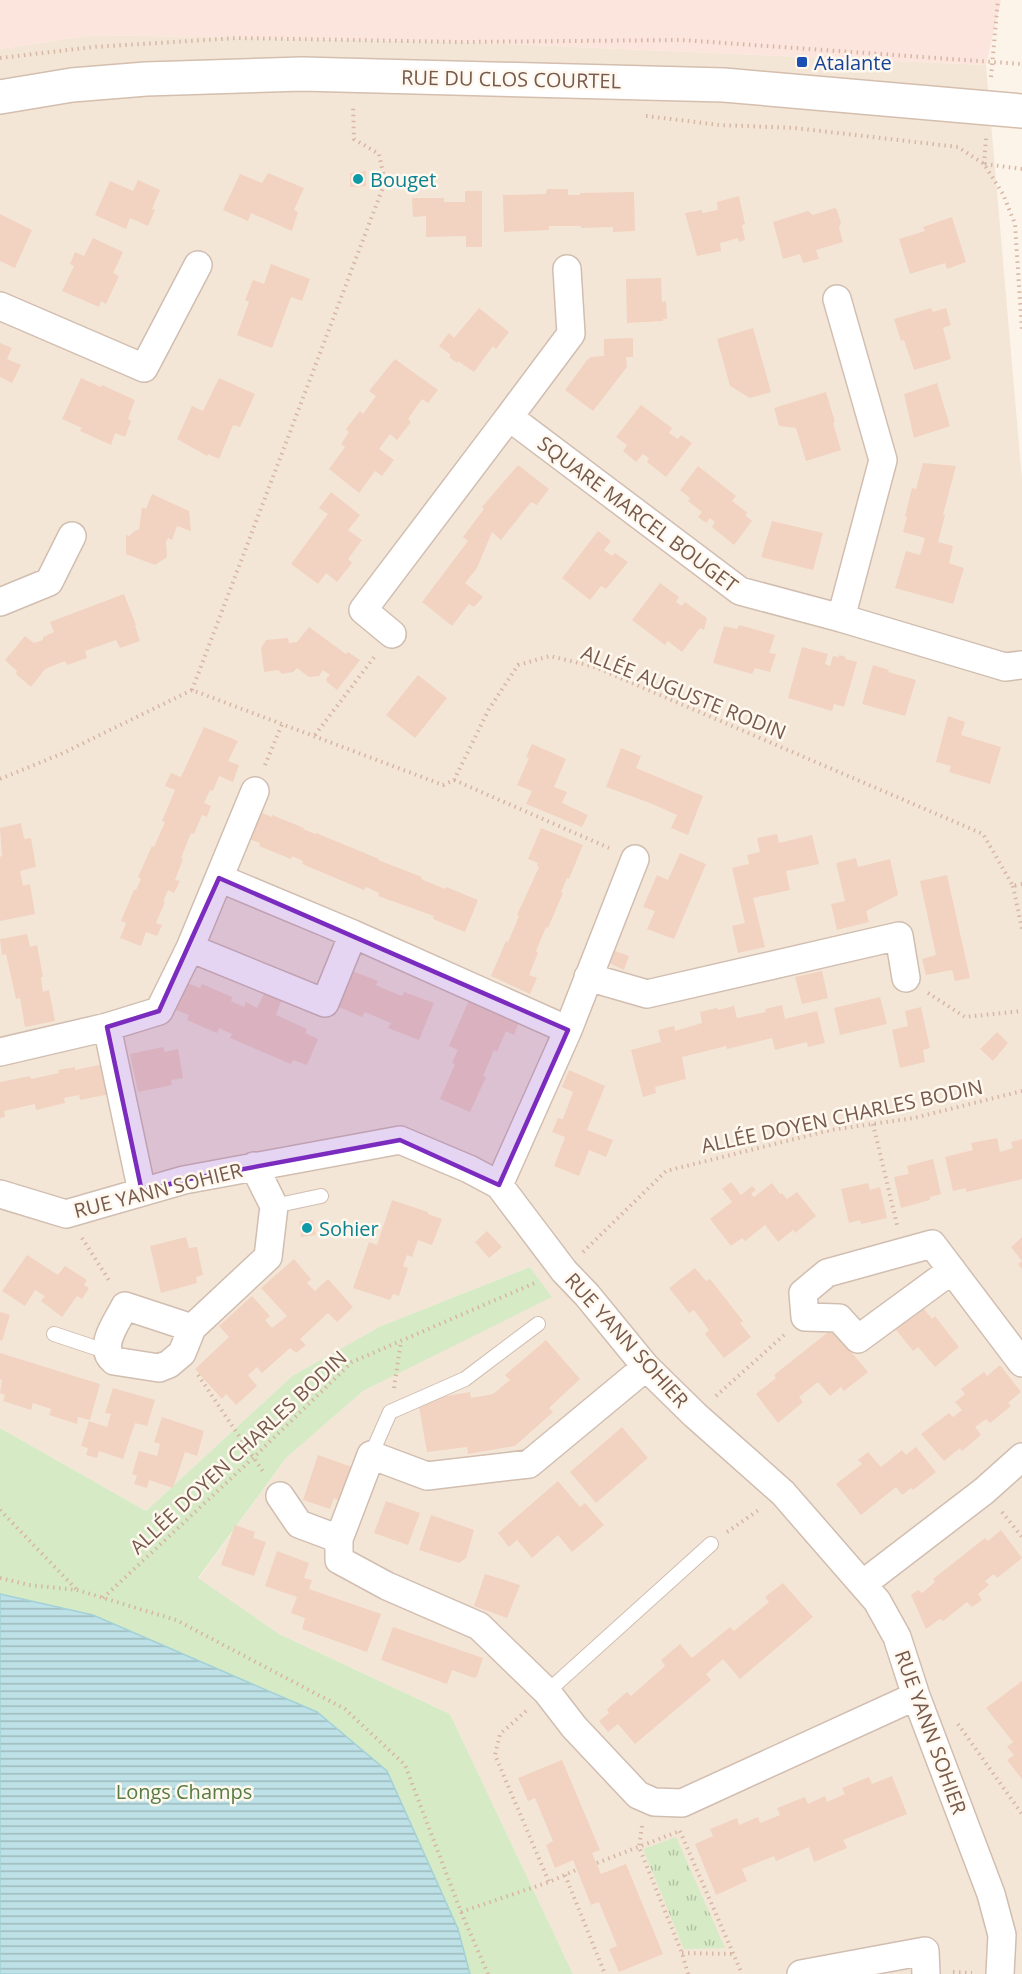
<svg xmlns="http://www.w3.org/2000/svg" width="1022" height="1974" viewBox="0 0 1022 1974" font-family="'Open Sans',sans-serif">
  <defs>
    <pattern id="grass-tufts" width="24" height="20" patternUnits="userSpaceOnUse" patternTransform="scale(1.5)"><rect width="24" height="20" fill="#d6eac6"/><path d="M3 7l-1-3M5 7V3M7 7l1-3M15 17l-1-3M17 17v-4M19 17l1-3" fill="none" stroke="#b2c1a3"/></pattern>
    <pattern id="water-rules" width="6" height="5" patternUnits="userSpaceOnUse" patternTransform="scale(1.5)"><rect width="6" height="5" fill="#bde1e6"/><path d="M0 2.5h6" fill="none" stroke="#9eb9bd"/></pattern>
  </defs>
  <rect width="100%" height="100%" fill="#fcf4e8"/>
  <path fill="#f4e6d7" d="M92 35 461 42 986 65 1022 479V1974H573L450 1714 279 1634 198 1579 286 1458 363 1391 551 1297 530 1267 381 1326 292 1376 146 1511 0 1428V49Z"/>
  <path fill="#fce5dd" d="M0 0H1001L986 65 461 42 92 35 0 49Z"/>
  <path fill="url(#grass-tufts)" d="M676 1837 725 1948 684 1949 643 1849Z"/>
  <path fill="#d6eac6" d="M530 1267 552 1297 363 1391 286 1458 198 1578 279 1634 450 1714 573 1974H0V1428L146 1511 292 1376 381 1326Z"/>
  <path fill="url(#water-rules)" stroke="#a3d1d8" stroke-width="1.5" d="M0 1594 93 1615 317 1712 387 1771 458 1929 470 1974H0Z"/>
  <path fill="#f2d2c0" d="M366 171V186L350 187V173Z
    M268 173 304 188 294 210 298 212 292 231 251 213 248 221 223 210 240 174 262 183Z
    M138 180 160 190 152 209 155 210 148 226 130 218 126 229 95 215 110 181 133 191Z
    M547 189H568V195H580V193L634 192 635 231 613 232V227L581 228V226H549V230L504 232 503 195 546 194Z
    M465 191H482V247H466V236L426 237V216L413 217 412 198H444V202H465Z
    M739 196 745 224 742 225 745 240 739 242 738 238 720 243 721 251 697 256 685 213 702 210V213L718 210 717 202Z
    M835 208 837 210 841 223 839 228 843 242 816 250 819 259 803 263 800 254 783 259 773 222 808 211 813 215Z
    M0 214 32 230 15 268 0 261Z
    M952 217 966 262 947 269 945 263 910 274 899 239 925 231 923 227Z
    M93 238 123 252 113 273 119 276 106 304 101 301 99 307 62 291 74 266 70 264 75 252 84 256Z
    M271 264 310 279 302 301 291 297 272 348 237 335 249 302 245 300 253 280 264 284Z
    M661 278 662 302 666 301 667 319H663V321L627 323 626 279Z
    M479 308 509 332 496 349 493 346 474 372 458 361 457 363 449 357 451 355 439 346 449 333 454 338Z
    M931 308 933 312 946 308 951 325 943 328 951 359 914 370 904 340 901 341 894 319Z
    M753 328 771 392 750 398 730 386 717 339Z
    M633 338V357H626L627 367 593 411 565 390 587 360 591 357 604 356V339Z
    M0 343 12 348 7 359 21 365 12 383 0 377Z
    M395 359 438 390 428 403 422 399 408 419 411 422 397 440 390 434 379 449 394 460 382 476 375 471 359 493 329 469 345 447 341 444 349 432 346 429 360 411 363 414 376 396 369 391Z
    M81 378 101 387 102 385 135 400 128 419 131 421 125 437 115 433 111 445 80 431 82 428 62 419Z
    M219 378 255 394 240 427 233 425 219 459 208 454 207 456 177 439 192 406 203 411Z
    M937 383 950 426 914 438 904 394Z
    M826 392 835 422 833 423 841 450 806 461 796 428 779 426 774 408Z
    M641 405 672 428 669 433 678 439 681 435 692 443 666 477 647 462 649 458 643 454 636 462 623 451 627 445 616 437Z
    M923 463 956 466 943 515H945L938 542 953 546 949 563 964 568 953 604 895 588 906 551 920 555 925 538 903 532 907 517 905 516 912 488 916 489Z
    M518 465 549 489 537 505 531 502 501 540 492 532 477 568 465 583 483 597 474 607 469 604 452 626 422 602 468 541 463 537 484 509 482 507Z
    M698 466 736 496 732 501 748 513 745 515 752 521 734 545 712 527 715 522 710 518 706 523 698 517 702 512 688 501 690 498 680 490Z
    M331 492 360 515 348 530 362 540 348 559 352 563 337 582 326 573 318 584 291 564 328 514 319 508Z
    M152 494 189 511 191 531 177 526 172 540 168 538 166 542 167 557 155 565 126 554V535L129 536 136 530H139L142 507 146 509Z
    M772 521 823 533 813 570 761 557Z
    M598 531 611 541 604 550 612 556 615 553 628 562 606 589 601 586 590 600 562 578Z
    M660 583 679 597 676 602 682 606 685 602 707 618 704 630 700 628 682 652 668 641 665 645 632 620Z
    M124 594 136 625 135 626 140 641 120 648 116 640 85 651 87 658 67 665 65 661 45 669 31 687 16 674 17 671 5 660 25 636 34 643 43 640V637L54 632 50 622Z
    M739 625 775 635 769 653 776 654 770 672 755 668 752 674 713 663 724 626 737 629Z
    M309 627 346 654 348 652 360 660 337 690 327 682 326 679 330 675 323 670 319 676 309 677 297 668 293 672 282 674 278 670 264 672 261 648 266 640 288 638 289 643 297 642Z
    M802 647 828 654 825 664 830 666 833 656 839 657V655L846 657 845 659 857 662 844 707 834 704 832 711 788 698Z
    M873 665 889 670 888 672 916 680 905 716 862 704Z
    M418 675 447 698 415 738 386 715Z
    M948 716 965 722 961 735 1001 747 990 784 949 772 951 766 936 762Z
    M204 727 238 741 228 761 239 765 233 782 219 776 213 791 210 790 204 803 211 806 207 817 202 815 194 834 191 833 181 858 183 859 175 880 180 881 174 893 168 890 163 902H165L156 923 162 925 157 936 146 932 141 946 120 938 126 923 121 921 134 890H136L141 879 138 877 152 846 154 847 165 822 162 821 175 790 165 786 171 773 181 777Z
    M532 744 566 759 554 787 567 792 562 803 588 815 582 827 526 804 532 791 517 785 529 758 526 757Z
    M621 748 641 756 636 768 703 796 688 835 671 828 677 815 650 803 606 787Z
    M260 812 272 817V815L304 828 303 829 315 834 316 833 379 859 378 860 422 877 421 879 445 889 446 887 478 900 465 932 433 919 434 916 378 896 379 893 366 887 364 890 302 864 303 861 292 856 291 859 259 846 260 843 249 839Z
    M21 823 24 839 31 838 36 867 20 871 23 886 30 884 35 914 0 921V857L2 856 0 828Z
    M541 828 583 845 569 879 567 878 561 892 563 893 548 928 546 927 536 951 538 953 529 975 537 978 530 994 491 976 506 941 508 942 519 916 517 915 539 867 537 866 538 863 528 859Z
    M777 834 779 843 812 835 819 864 786 871 790 890 753 898 765 947 738 953 732 926 745 923 732 868 749 864 747 855 760 852 757 838Z
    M680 853 706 864 674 939 647 929 655 911 643 907 657 875 668 880Z
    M856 858 858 867 890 859 898 895 866 911 869 922 837 930 831 904 845 901 836 863Z
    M947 875 970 978 955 981 952 970 926 975 922 959 936 955 920 881Z
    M27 934 30 947 37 945 43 977H41L43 992 49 990 55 1021 25 1027 20 998 16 999 6 954 2 955 0 939Z
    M610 949 629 956 624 970 605 961Z
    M347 969 378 981 376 985 389 991 402 996 404 992 434 1003 419 1040 388 1028 391 1023 365 1012 362 1017 332 1004Z
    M822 971 828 998 802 1004 795 977Z
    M187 983 200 988 202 984 232 997 231 1001 244 1007 246 1002 257 1008 264 994 281 1001 276 1015 307 1029 305 1033 318 1039 307 1065 293 1060 291 1064 230 1038 232 1034 219 1028 217 1033 187 1020 189 1015 176 1010Z
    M880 997 887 1024 840 1035 834 1008Z
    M470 998 520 1019 514 1035 506 1031 497 1052 494 1050 483 1076 486 1077 470 1112 440 1099 455 1064 452 1063 458 1050 449 1046Z
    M782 1005 785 1019 817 1011 825 1043 808 1047 807 1042 775 1050 772 1038 727 1049 726 1046 682 1057 686 1079 655 1087 656 1093 643 1097 631 1050 661 1042 658 1030 674 1026 675 1031 702 1023 700 1012 717 1008 718 1010 734 1006 737 1018 766 1012 765 1009Z
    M921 1007 930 1048 923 1050 925 1062 900 1068 892 1030 908 1026 905 1011Z
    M997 1032 1008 1043 993 1061 980 1049Z
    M163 1047 165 1052 178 1049 183 1078 171 1080 172 1085 138 1092 130 1054Z
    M104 1064 110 1094 80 1100 79 1095 64 1098 65 1103 36 1110 35 1104 4 1111 5 1117 0 1118V1082L30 1076 31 1079 59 1073 58 1070 75 1067V1070Z
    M569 1070 605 1086 587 1130 613 1140 606 1157 589 1150 579 1176 554 1166 565 1137 552 1132 558 1118 563 1119 573 1092 562 1087Z
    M997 1138 1000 1152 1013 1148 1011 1142 1022 1139V1179L966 1192V1188L953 1191 945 1157 973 1150 971 1143Z
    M933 1159 941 1194 930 1197V1200L901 1208 894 1177 909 1174 907 1166Z
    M731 1182 741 1195 752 1186 756 1190 751 1194 754 1197 772 1183 780 1194 782 1193 787 1199 797 1192 816 1216 795 1233 793 1230 778 1242 765 1225 745 1241 742 1238 731 1246 710 1219 732 1202 722 1189Z
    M868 1183 870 1190 880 1187 887 1218 861 1224 860 1220 849 1223 841 1189Z
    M392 1200 428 1212V1214L442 1219 432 1245 418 1240 412 1257 407 1255 403 1266 408 1268 399 1296 393 1294 390 1300 353 1288 369 1242 377 1245Z
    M313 1220 316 1235 301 1237 299 1221Z
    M487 1231 502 1247 489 1258 475 1242Z
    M186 1237 189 1248 197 1247 203 1275 196 1277 197 1283 161 1293 150 1246Z
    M1022 1237V1269L1018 1264 1022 1261 1011 1247Z
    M27 1255 58 1275 65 1266 87 1280 84 1285 89 1288 82 1299 77 1296 62 1317 41 1301 45 1296 35 1290 25 1306 2 1291Z
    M294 1259 311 1279 307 1283 315 1291 328 1279 353 1307 337 1322 328 1313 300 1339 306 1345 296 1353 290 1348 262 1373 257 1367 248 1375 257 1386 236 1405 226 1394 222 1399 195 1369 229 1337 219 1326 252 1296 270 1316 265 1320 272 1328 287 1316 261 1288Z
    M695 1268 706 1281 710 1279 743 1321 740 1323 751 1337 724 1358 705 1334 709 1330 694 1310 689 1313 669 1288Z
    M920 1304 932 1319 935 1316 959 1347 935 1367 918 1347 913 1351 893 1326Z
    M0 1312 10 1315 2 1341 0 1340Z
    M832 1329 868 1372 844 1391 841 1387 830 1396 818 1382 799 1397 803 1402 778 1423 756 1394 776 1378 774 1375Z
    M546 1340 580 1379 549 1408 553 1412 515 1446 468 1454 467 1447 427 1452 418 1401 470 1392 471 1398 493 1394 510 1380 505 1375Z
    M0 1353 100 1384 90 1420 78 1417 77 1424 49 1415 51 1409 33 1403 31 1410 3 1401 5 1395 0 1393 2 1380 0 1379Z
    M1000 1365 1021 1392 1008 1403 1011 1406 990 1423 986 1419 975 1427 981 1435 962 1451 960 1448 944 1461 921 1434 949 1413 953 1417 962 1410 955 1402 965 1394 961 1389 984 1372 987 1376Z
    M113 1388 155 1400 147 1426 135 1423 123 1459 99 1451 97 1458 86 1455 88 1448 81 1446 89 1421 107 1427 111 1414 105 1413Z
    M162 1417 204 1431 197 1456 185 1452 173 1488 149 1480 147 1488 134 1484 137 1476 132 1474 139 1451 157 1456 160 1444 154 1442Z
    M622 1427 648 1458 596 1503 570 1472Z
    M916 1447 936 1472 913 1490 911 1488 902 1495 896 1487 861 1515 836 1484 862 1464 858 1460 868 1452 881 1467 902 1450 906 1455Z
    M318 1455 352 1467 340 1501 334 1498 330 1509 303 1500Z
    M558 1481 580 1507 585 1503 604 1525 572 1552 558 1535 532 1558 517 1540 509 1547 498 1533Z
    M386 1501 420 1513 408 1545 374 1533Z
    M431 1515 474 1530 466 1558 459 1563 419 1550Z
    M235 1525 255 1532 253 1538 266 1542 254 1576 221 1565Z
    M1001 1530 1022 1558 997 1578 994 1574 985 1581 989 1585 978 1594 982 1600 972 1607 967 1602 943 1621 940 1619 926 1629 911 1595 918 1590 922 1593 935 1582 933 1579 985 1538 988 1541Z
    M277 1551 309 1563 304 1578 312 1580 309 1589 381 1614 367 1652 302 1629 305 1618 291 1613 297 1597 265 1586Z
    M485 1574 520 1585 507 1618 474 1606Z
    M783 1583 813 1617 740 1679 723 1659 706 1674 711 1680 635 1744 618 1724 608 1732 599 1721 609 1713 607 1709 627 1692 631 1696 665 1666 661 1660 680 1644 692 1658 730 1627 734 1631 769 1602 765 1597Z
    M393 1627 483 1658 477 1676 474 1678 452 1670 447 1684 381 1660Z
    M1022 1681V1779L1007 1760 1014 1755 1007 1747 1013 1742 986 1708Z
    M562 1760 600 1850 592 1853 601 1874 626 1864 663 1954 619 1972 609 1949 617 1946 599 1902 591 1905 573 1860 555 1868 546 1845 553 1841 535 1798 528 1801 518 1778Z
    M892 1776 907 1814 843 1840 847 1848 814 1862 809 1847 776 1861 774 1856 742 1869 747 1881 716 1895 695 1844 713 1836 710 1829 737 1818 739 1825 758 1817 760 1823 780 1815 777 1808 805 1797 808 1804 825 1796 827 1802 845 1794 842 1788 869 1777 872 1784Z"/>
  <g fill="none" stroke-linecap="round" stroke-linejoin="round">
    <defs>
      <path id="lane" d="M274 1206 321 1196
        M54 1334 108 1352
        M371 1455 390 1412 465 1379 538 1324
        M547 1692 711 1544"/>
      <path id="street" d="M837 299 883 460 841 618
        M0 306 144 368 198 265
        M509 417 571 334 567 269
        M0 602 49 582 72 536
        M392 634 363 610 509 417 740 591 841 618 1005 667 1022 665
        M219 878 255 791
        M353 934 325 1003 190 948 219 878 353 934 568 1030 635 859
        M588 977 647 994 899 936 906 978
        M107 1027 142 1192
        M0 1052 107 1027 159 1011 190 948
        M499 1185 568 1030
        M0 1194 66 1214 184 1180 400 1140 469 1169 499 1185 564 1271 587 1295 646 1367 695 1415 783 1493 877 1601 897 1637 916 1696 991 1894 1002 1935 1000 1974
        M952 1270 858 1339 839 1318 805 1317 803 1293 827 1273 932 1244 1022 1363
        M192 1328 125 1306C117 1322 97 1347 114 1361L159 1368 169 1364 182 1353 192 1328 268 1257 274 1206 254 1166
        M646 1367 529 1464 427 1476 371 1455 339 1539V1560L387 1586 479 1626 547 1692 574 1727 638 1795 654 1802 682 1803 916 1696
        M280 1496 299 1524 339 1539
        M864 1583 984 1491 1022 1457
        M801 1974 925 1951 926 1974"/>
      <path id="secondary" d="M0 97 72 85 146 79 302 74 724 85 1022 111"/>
    </defs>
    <use href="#lane" stroke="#d1beb0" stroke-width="16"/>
    <use href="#street" stroke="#d1beb0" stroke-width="30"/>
    <use href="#secondary" stroke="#d4beae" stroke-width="36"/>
    <path stroke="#d7b6a3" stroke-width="4" stroke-dasharray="1.5 4.5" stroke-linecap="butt" d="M0 58 93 47 238 38 461 42 682 40 1022 64
      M991 77 998 0
      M646 116 720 125 795 128 958 147 984 164 1003 194 1015 224 1022 331
      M984 164 986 138
      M985 164 1022 169
      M192 690 385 182 379 154 354 139 353 105
      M315 735 375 656
      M265 765 282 724
      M0 779 61 754 192 690 443 785 454 780 489 709 518 665 550 656 595 667 983 834 1013 886 1022 884
      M454 780 609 848
      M1013 886 1022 929
      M928 993 965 1017 1022 1011
      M873 1124 897 1225
      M82 1238 110 1282
      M583 1252 666 1171 831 1130 914 1118 1022 1091
      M198 1375 264 1473
      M394 1388 401 1341
      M716 1396 784 1335
      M0 1510 76 1589
      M1002 1512 1022 1537
      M727 1532 760 1509
      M0 1578 29 1585 77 1590 176 1620 345 1709 405 1765 461 1912 488 1974
      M103 1598 254 1457 352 1362 537 1282
      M526 1711 500 1734 495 1755 549 1882
      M958 1724 1022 1814
      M642 1826 639 1847 682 1953 688 1974
      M680 1831 742 1974
      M597 1863 677 1832
      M565 1875 605 1974
      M461 1912 549 1882 576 1870
      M682 1953 732 1954
      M953 1972 972 1973"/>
    <use href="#lane" stroke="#fff" stroke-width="14"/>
    <use href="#street" stroke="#fff" stroke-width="27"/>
    <use href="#secondary" stroke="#fff" stroke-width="33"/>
  </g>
  <path fill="#7b2cbf" fill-opacity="0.2" stroke="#7b2cbf" stroke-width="4.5" stroke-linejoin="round" d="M219 878 568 1030 499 1185 400 1140 184 1180 142 1192 107 1027 159 1011Z"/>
  <rect fill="#1a4fb4" stroke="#fff8ef" stroke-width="2" x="796" y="56" width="12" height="12" rx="3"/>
  <g fill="#0f9aa8" stroke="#fff8ef" stroke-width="2">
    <circle cx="358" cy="179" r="6"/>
    <circle cx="307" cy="1228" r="6"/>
  </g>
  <g text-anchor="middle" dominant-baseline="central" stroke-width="5" stroke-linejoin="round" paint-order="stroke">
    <g font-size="20" fill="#164399" stroke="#fff8ef" text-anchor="start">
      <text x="814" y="62">Atalante</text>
    </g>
    <g font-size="20" fill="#775a4c" stroke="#fff8ef">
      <text transform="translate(511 79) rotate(1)">RUE DU CLOS COURTEL</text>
      <text transform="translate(638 514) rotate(37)">SQUARE MARCEL BOUGET</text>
      <text transform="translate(684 692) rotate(22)">ALLÉE AUGUSTE RODIN</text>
      <text transform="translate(842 1116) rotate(-12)">ALLÉE DOYEN CHARLES BODIN</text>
      <text transform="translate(158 1190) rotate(-14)">RUE YANN SOHIER</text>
      <text transform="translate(627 1340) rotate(48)">RUE YANN SOHIER</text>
      <text transform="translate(238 1452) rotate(-43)">ALLÉE DOYEN CHARLES BODIN</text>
      <text transform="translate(931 1732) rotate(70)">RUE YANN SOHIER</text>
    </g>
    <g font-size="20" fill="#0d838f" stroke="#fff8ef" text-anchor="start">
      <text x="370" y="179">Bouget</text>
      <text x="319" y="1228">Sohier</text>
    </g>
    <g font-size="20" fill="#567c43" stroke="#fff8ef">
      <text x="184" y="1791">Longs Champs</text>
    </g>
  </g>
</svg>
